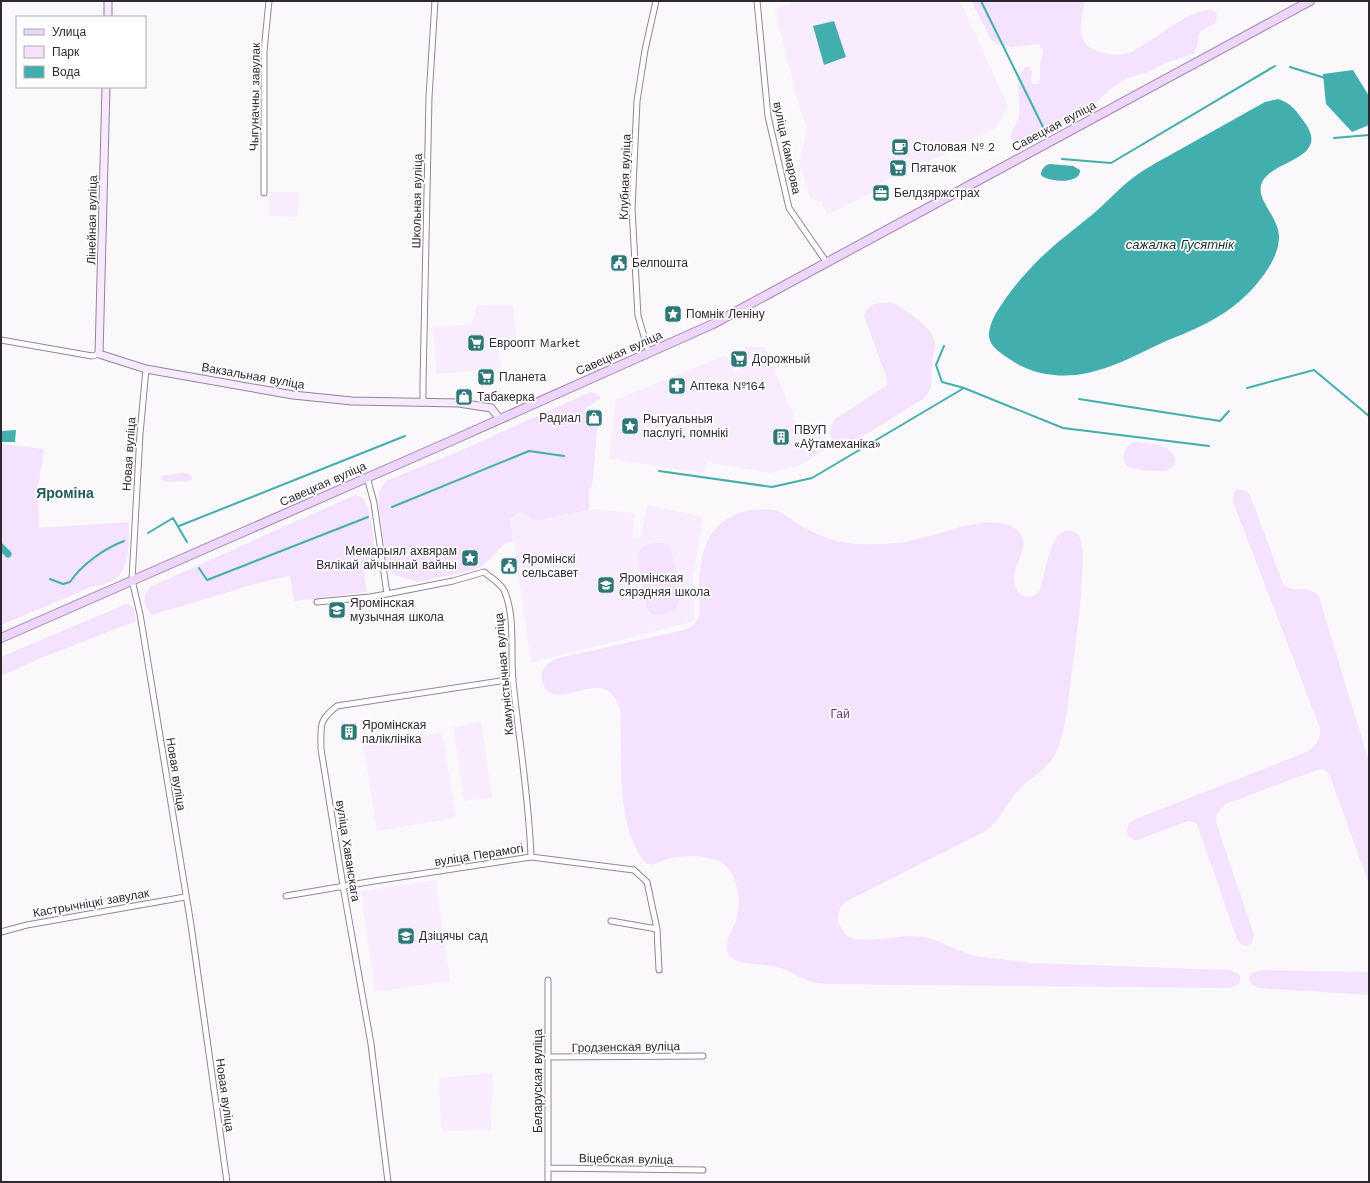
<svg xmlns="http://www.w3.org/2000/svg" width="1370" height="1183" viewBox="0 0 1370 1183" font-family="'Work Sans',sans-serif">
  <rect width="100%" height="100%" fill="#fbf8fc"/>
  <path fill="#f8edfe" d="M790 1H960L1008 106 997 127 937 158H935L924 164 922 162 878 184 879 189 827 215 822 202 811 199 799 165 807 127 798 102 775 9 791 4Z
    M271 192H300L297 217 268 216Z
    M477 305 513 306 517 342 498 347 501 369 437 374 432 326 472 325Z
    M744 347H765L799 429 819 426 826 449 801 465 769 473 707 462 705 473 609 459 616 400 726 355 734 372 751 364Z
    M647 505 703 517 693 576 695 621 531 663 510 517 518 512 526 514 533 521 595 509 635 513 632 537 638 538 641 535Z
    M481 722 492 797 464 801 453 727Z
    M442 732 456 818 377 831 363 745Z
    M436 880 450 981 375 992 361 891Z
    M493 1073 491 1130 441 1131 439 1078Z"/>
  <path fill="#f4e2fe" d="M971 1H1085C1082 20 1073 43 1097 51 1106 54 1115 56 1125 54 1147 49 1196 0 1216 12L1217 18 1215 23 1203 30 1199 34 1197 47 1193 54 1165 63 1150 71 1125 79 1108 91 1094 105 1068 121 1035 134 1019 144 1013 142 1011 136C1012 129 1018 123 1019 116 1022 101 1012 77 1026 67H1029L1032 71 1031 82 1033 84H1038C1042 78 1039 73 1040 67 1040 60 1044 56 1043 50L1039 44 1012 47 997 44 992 41Z
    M880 303C885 303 890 302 895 304 904 308 931 328 934 338 937 347 932 356 932 365 931 381 935 387 923 399L850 444C831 453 825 433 835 419L883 388 887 385V379L864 316C866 307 871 305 880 303Z
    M590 392 595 393 601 398 585 409 592 424 598 421 592 487 589 488V510L533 521 526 514 518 513 510 518 513 541 505 543 490 559 481 567 466 572 417 582 392 574 386 556 379 507V493L383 485 388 480 460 451Z
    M1134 442C1147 442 1184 446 1173 467 1169 469 1165 471 1161 471 1154 471 1135 470 1129 467 1119 461 1124 446 1134 442Z
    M1 444 44 449 38 488 39 528 129 522C128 543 132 572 110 582 104 584 100 586 94 586L1 625Z
    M187 473 192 477V479L188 481 166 482 161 479 162 476 164 475Z
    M1237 489 1247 491 1250 495 1283 584C1295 595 1307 582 1319 597L1369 762V884L1330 776C1327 770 1323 768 1317 770L1226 804C1220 809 1215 814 1216 822L1254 935 1252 943 1246 946 1242 945 1237 939 1197 824 1194 822 1188 821 1137 840H1133L1128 836C1125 830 1128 824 1133 820L1307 752C1317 745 1321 740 1320 728L1233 502 1234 493Z
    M355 495C356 495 360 496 361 497 372 504 374 546 375 559L362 562 367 592 294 601 290 576 262 582 152 615C144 606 140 595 152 586Z
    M750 510C760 510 771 508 780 512 788 515 793 521 800 525 817 536 840 544 860 544 879 545 899 544 918 539 943 534 975 519 1001 523 1008 524 1014 527 1019 532 1033 546 1011 565 1014 581 1016 596 1030 604 1040 590 1045 576 1049 535 1065 531 1072 529 1077 532 1080 538 1084 549 1083 563 1082 575 1081 607 1076 639 1072 671 1069 696 1067 723 1059 746 1050 771 1031 775 1016 793 1005 806 999 822 984 832L845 902 840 908 838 915V923L846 935 854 939 872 940 909 936 928 938 937 941 965 953 974 956 1032 963 1230 970 1239 974C1243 982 1237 987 1229 988L827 984C820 983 811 983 804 979 794 975 787 969 777 967 764 963 743 966 732 958 728 956 726 950 727 945 727 937 734 928 736 920 741 902 739 880 726 866 714 854 683 855 668 859 661 861 655 866 648 864 644 862 642 858 640 855 616 817 622 754 620 710 608 667 573 702 550 693 546 691 544 687 543 683 538 670 547 662 559 658L680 631C687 629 694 627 697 620 702 611 699 599 699 590 699 551 708 519 750 510Z
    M665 543 669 545 671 549C673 561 684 599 676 608 673 612 666 613 662 614 654 615 650 614 646 607L638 560C639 542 650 543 665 543Z
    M126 604C135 605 135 614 136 621L41 658 1 676V657Z
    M1259 970 1369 972V995L1259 988 1252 985 1249 979 1252 973Z"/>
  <path fill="#42aead" d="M834 21 846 57 824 65 813 26Z
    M1353 70 1369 96V125L1352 132 1326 104 1323 74Z
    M1278 99C1292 103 1297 112 1305 123 1329 157 1279 159 1264 179 1251 197 1279 215 1279 237 1279 255 1266 273 1255 286 1246 296 1235 306 1224 313 1206 325 1186 333 1166 341 1138 354 1108 371 1076 375 1053 377 1030 373 1011 360 1001 353 988 346 989 333 990 323 996 312 1002 304 1017 281 1036 261 1057 243 1069 233 1081 224 1093 214 1107 202 1119 188 1134 177 1149 166 1165 158 1181 149 1209 133 1237 118 1265 102Z
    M1050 164 1073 166 1080 170C1081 185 1047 182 1041 175 1041 169 1045 165 1050 164Z
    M16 430 15 442H1V431Z"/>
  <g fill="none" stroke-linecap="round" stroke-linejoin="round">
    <path stroke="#42aead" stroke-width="2" d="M981 1 1044 129
      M1290 67 1325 78
      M1334 138 1369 135
      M1062 159 1111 163 1275 66
      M944 346 936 365 942 382 964 388 1063 428 1209 446
      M1247 388 1314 370 1369 416
      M1079 399 1220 421 1229 411
      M659 471 772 487 812 478 964 388
      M392 507 529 451 564 456
      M179 526 405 436
      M148 533 173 518 187 542
      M199 568 207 580 368 517
      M50 579 63 584 70 582C81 565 105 548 124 541"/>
    <path stroke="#42aead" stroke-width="7" d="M1 547 8 554"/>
    <defs>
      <path id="street" d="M757 1 768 116 789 208 827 263
        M264 193V51L269 1
        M1 340 92 356 99 354
        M649 353 638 316 632 209 637 101 645 50 656 1
        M146 369 140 434 132 580 140 614 191 925 227 1182
        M423 402V383L429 97 435 1
        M367 477 374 503 387 594 453 581 484 572C491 578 499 582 504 590 516 617 510 653 513 681 519 740 529 798 531 857
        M317 602 370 597 387 594
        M286 896 374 881 531 857 634 870 647 882 657 929 611 921
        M657 929 659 970
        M1 932 27 925 185 897
        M548 1057 703 1056
        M548 1168 703 1170
        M388 1182 371 1044 343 886 321 749C321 726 318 721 337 706L513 679
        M548 1182V980"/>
      <path id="secondary" d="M108 17V1
        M106 87 99 354 146 369 293 395 352 401 459 403 491 408 500 419"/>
      <path id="primary" d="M1 638 451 441 713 324 1310 1"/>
    </defs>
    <use href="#street" stroke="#928598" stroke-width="7"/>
    <use href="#secondary" stroke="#928598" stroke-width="9"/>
    <use href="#primary" stroke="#a487b2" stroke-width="10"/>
    <use href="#street" stroke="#fff" stroke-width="5"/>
    <use href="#secondary" stroke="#f7eafd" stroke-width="7"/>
    <use href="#primary" stroke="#eed6fb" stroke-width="8"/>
  </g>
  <defs>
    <symbol id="cafe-square" viewBox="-11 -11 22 22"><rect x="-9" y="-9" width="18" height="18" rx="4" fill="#2d7776" stroke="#fff"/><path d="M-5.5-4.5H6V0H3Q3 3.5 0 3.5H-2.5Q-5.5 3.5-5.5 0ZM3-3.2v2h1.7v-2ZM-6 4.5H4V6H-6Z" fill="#fff"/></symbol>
    <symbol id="supermarket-square" viewBox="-11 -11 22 22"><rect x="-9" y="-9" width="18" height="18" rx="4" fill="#2d7776" stroke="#fff"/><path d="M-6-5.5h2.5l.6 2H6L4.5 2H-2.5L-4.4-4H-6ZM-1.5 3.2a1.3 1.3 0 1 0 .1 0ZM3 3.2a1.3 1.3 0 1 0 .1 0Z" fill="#fff"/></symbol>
    <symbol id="office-square" viewBox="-11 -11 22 22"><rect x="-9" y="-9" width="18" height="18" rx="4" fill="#2d7776" stroke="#fff"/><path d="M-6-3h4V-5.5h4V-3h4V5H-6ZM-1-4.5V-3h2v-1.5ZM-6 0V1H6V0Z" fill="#fff"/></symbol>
    <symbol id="civic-square" viewBox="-11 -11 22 22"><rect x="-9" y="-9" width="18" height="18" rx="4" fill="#2d7776" stroke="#fff"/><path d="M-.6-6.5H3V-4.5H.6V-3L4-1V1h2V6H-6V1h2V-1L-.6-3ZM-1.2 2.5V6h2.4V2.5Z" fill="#fff"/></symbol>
    <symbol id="sight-square" viewBox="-11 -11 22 22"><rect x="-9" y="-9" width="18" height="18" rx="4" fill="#2d7776" stroke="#fff"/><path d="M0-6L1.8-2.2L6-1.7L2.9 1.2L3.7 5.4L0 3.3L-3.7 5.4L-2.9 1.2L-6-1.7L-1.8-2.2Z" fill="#fff"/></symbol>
    <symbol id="pharmacy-square" viewBox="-11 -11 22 22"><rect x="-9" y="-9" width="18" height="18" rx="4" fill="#2d7776" stroke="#fff"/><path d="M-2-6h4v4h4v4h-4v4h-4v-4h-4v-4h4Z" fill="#fff"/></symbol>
    <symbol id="shop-square" viewBox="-11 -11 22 22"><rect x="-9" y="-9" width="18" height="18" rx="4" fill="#2d7776" stroke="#fff"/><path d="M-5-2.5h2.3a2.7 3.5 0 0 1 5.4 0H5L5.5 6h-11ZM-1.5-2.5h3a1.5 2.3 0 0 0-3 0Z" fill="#fff"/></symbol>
    <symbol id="building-square" viewBox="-11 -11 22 22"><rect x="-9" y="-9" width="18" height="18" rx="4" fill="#2d7776" stroke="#fff"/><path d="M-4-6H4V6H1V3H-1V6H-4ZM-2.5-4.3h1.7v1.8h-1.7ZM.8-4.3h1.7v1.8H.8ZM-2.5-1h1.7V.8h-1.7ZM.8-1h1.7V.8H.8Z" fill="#fff"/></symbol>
    <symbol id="school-square" viewBox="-11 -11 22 22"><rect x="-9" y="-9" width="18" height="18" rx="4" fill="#2d7776" stroke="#fff"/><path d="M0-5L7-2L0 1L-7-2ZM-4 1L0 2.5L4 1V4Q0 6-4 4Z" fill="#fff"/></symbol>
  </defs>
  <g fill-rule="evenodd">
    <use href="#cafe-square" x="890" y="137" width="20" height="20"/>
    <use href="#supermarket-square" x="888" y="158" width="20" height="20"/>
    <use href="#office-square" x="871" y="183" width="20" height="20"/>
    <use href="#civic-square" x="609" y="253" width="20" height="20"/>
    <use href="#sight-square" x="663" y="304" width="20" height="20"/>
    <use href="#supermarket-square" x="466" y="333" width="20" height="20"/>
    <use href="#supermarket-square" x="729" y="349" width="20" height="20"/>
    <use href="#supermarket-square" x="476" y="367" width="20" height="20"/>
    <use href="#pharmacy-square" x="667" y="376" width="20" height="20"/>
    <use href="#shop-square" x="454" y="387" width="20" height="20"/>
    <use href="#shop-square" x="584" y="408" width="20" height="20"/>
    <use href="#sight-square" x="620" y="416" width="20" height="20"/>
    <use href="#building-square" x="771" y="427" width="20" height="20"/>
    <use href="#sight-square" x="460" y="548" width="20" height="20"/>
    <use href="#civic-square" x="499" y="556" width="20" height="20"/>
    <use href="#school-square" x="596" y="575" width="20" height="20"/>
    <use href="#school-square" x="327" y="600" width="20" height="20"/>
    <use href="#building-square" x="339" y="722" width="20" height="20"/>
    <use href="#school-square" x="396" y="926" width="20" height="20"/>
  </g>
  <g text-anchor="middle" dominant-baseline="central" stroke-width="3.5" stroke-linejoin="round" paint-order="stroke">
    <g font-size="12" fill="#2e2931" stroke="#fff">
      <text transform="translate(255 97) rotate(-89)">Чыгуначны завулак</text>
      <text transform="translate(1054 126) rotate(-28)">Савецкая вуліца</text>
      <text transform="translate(787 148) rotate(78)">вуліца Камарова</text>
      <text transform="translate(625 177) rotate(-88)">Клубная вуліца</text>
      <text transform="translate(417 201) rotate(-89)">Школьная вуліца</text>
      <text transform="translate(92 220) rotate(-89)">Лінейная вуліца</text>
      <text transform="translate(619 353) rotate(-24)">Савецкая вуліца</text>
      <text transform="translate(253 376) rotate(10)">Вакзальная вуліца</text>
      <text transform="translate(129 454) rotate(-86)">Новая вуліца</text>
      <text transform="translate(323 484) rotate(-24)">Савецкая вуліца</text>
      <text transform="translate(504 674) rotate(-95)">Камуністычная вуліца</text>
      <text transform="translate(176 774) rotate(81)">Новая вуліца</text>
      <text transform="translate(348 851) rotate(81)">вуліца Хаванскага</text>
      <text transform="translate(479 855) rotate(-9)">вуліца Перамогі</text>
      <text transform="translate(91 903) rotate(-10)">Кастрычніцкі завулак</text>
      <text transform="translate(626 1047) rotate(-1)">Гродзенская вуліца</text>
      <text transform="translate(538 1081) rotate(-90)">Беларуская вуліца</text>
      <text transform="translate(225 1095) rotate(82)">Новая вуліца</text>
      <text transform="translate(626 1159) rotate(1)">Віцебская вуліца</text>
    </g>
    <g font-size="12" fill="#2e2931" stroke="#fff" text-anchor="start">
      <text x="913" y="147">Столовая № 2</text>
      <text x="911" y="168">Пятачок</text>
      <text x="894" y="193">Белдзяржстрах</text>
      <text x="632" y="263">Белпошта</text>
      <text x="686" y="314">Помнік Леніну</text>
      <text x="489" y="343">Евроопт Market</text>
      <text x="752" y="359">Дорожный</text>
      <text x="499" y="377">Планета</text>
      <text x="690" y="386">Аптека №164</text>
      <text x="477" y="397">Табакерка</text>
      <text x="581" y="418" text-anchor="end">Радиал</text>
      <text x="643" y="419">Рытуальныя<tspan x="643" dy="14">паслугі, помнікі</tspan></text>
      <text x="794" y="430">ПВУП<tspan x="794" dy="14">«Аўтамеханіка»</tspan></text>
      <text x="457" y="551" text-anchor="end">Мемарыял ахвярам<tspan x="457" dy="14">Вялікай айчыннай вайны</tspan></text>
      <text x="522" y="559">Яромінскі<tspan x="522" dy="14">сельсавет</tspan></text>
      <text x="619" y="578">Яромінская<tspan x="619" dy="14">сярэдняя школа</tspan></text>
      <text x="350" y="603">Яромінская<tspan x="350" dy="14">музычная школа</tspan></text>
      <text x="362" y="725">Яромінская<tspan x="362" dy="14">паліклініка</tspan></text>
      <text x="419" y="936">Дзіцячы сад</text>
    </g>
    <g font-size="12" fill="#70318b" stroke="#fff">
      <text x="840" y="714">Гай</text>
    </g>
    <g font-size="13" font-style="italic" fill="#183030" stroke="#fff">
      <text x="1180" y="244">сажалка Гусятнік</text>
    </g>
    <g font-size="14" font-weight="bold" fill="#215c5b" stroke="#fff">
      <text x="65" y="493">Яроміна</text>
    </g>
  </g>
  <rect width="1370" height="1183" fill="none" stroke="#2e2931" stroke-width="4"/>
  <rect x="16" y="16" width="130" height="72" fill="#ffffff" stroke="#aba9ad"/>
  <rect x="24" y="29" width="20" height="6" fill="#eed6fb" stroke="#aba9ad"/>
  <text x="52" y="36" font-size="12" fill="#2e2931">Улица</text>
  <rect x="24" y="46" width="20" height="12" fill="#f4e2fe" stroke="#aba9ad"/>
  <text x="52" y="56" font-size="12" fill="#2e2931">Парк</text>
  <rect x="24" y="66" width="20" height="12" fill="#42aead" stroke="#aba9ad"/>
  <text x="52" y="76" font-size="12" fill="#2e2931">Вода</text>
</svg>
